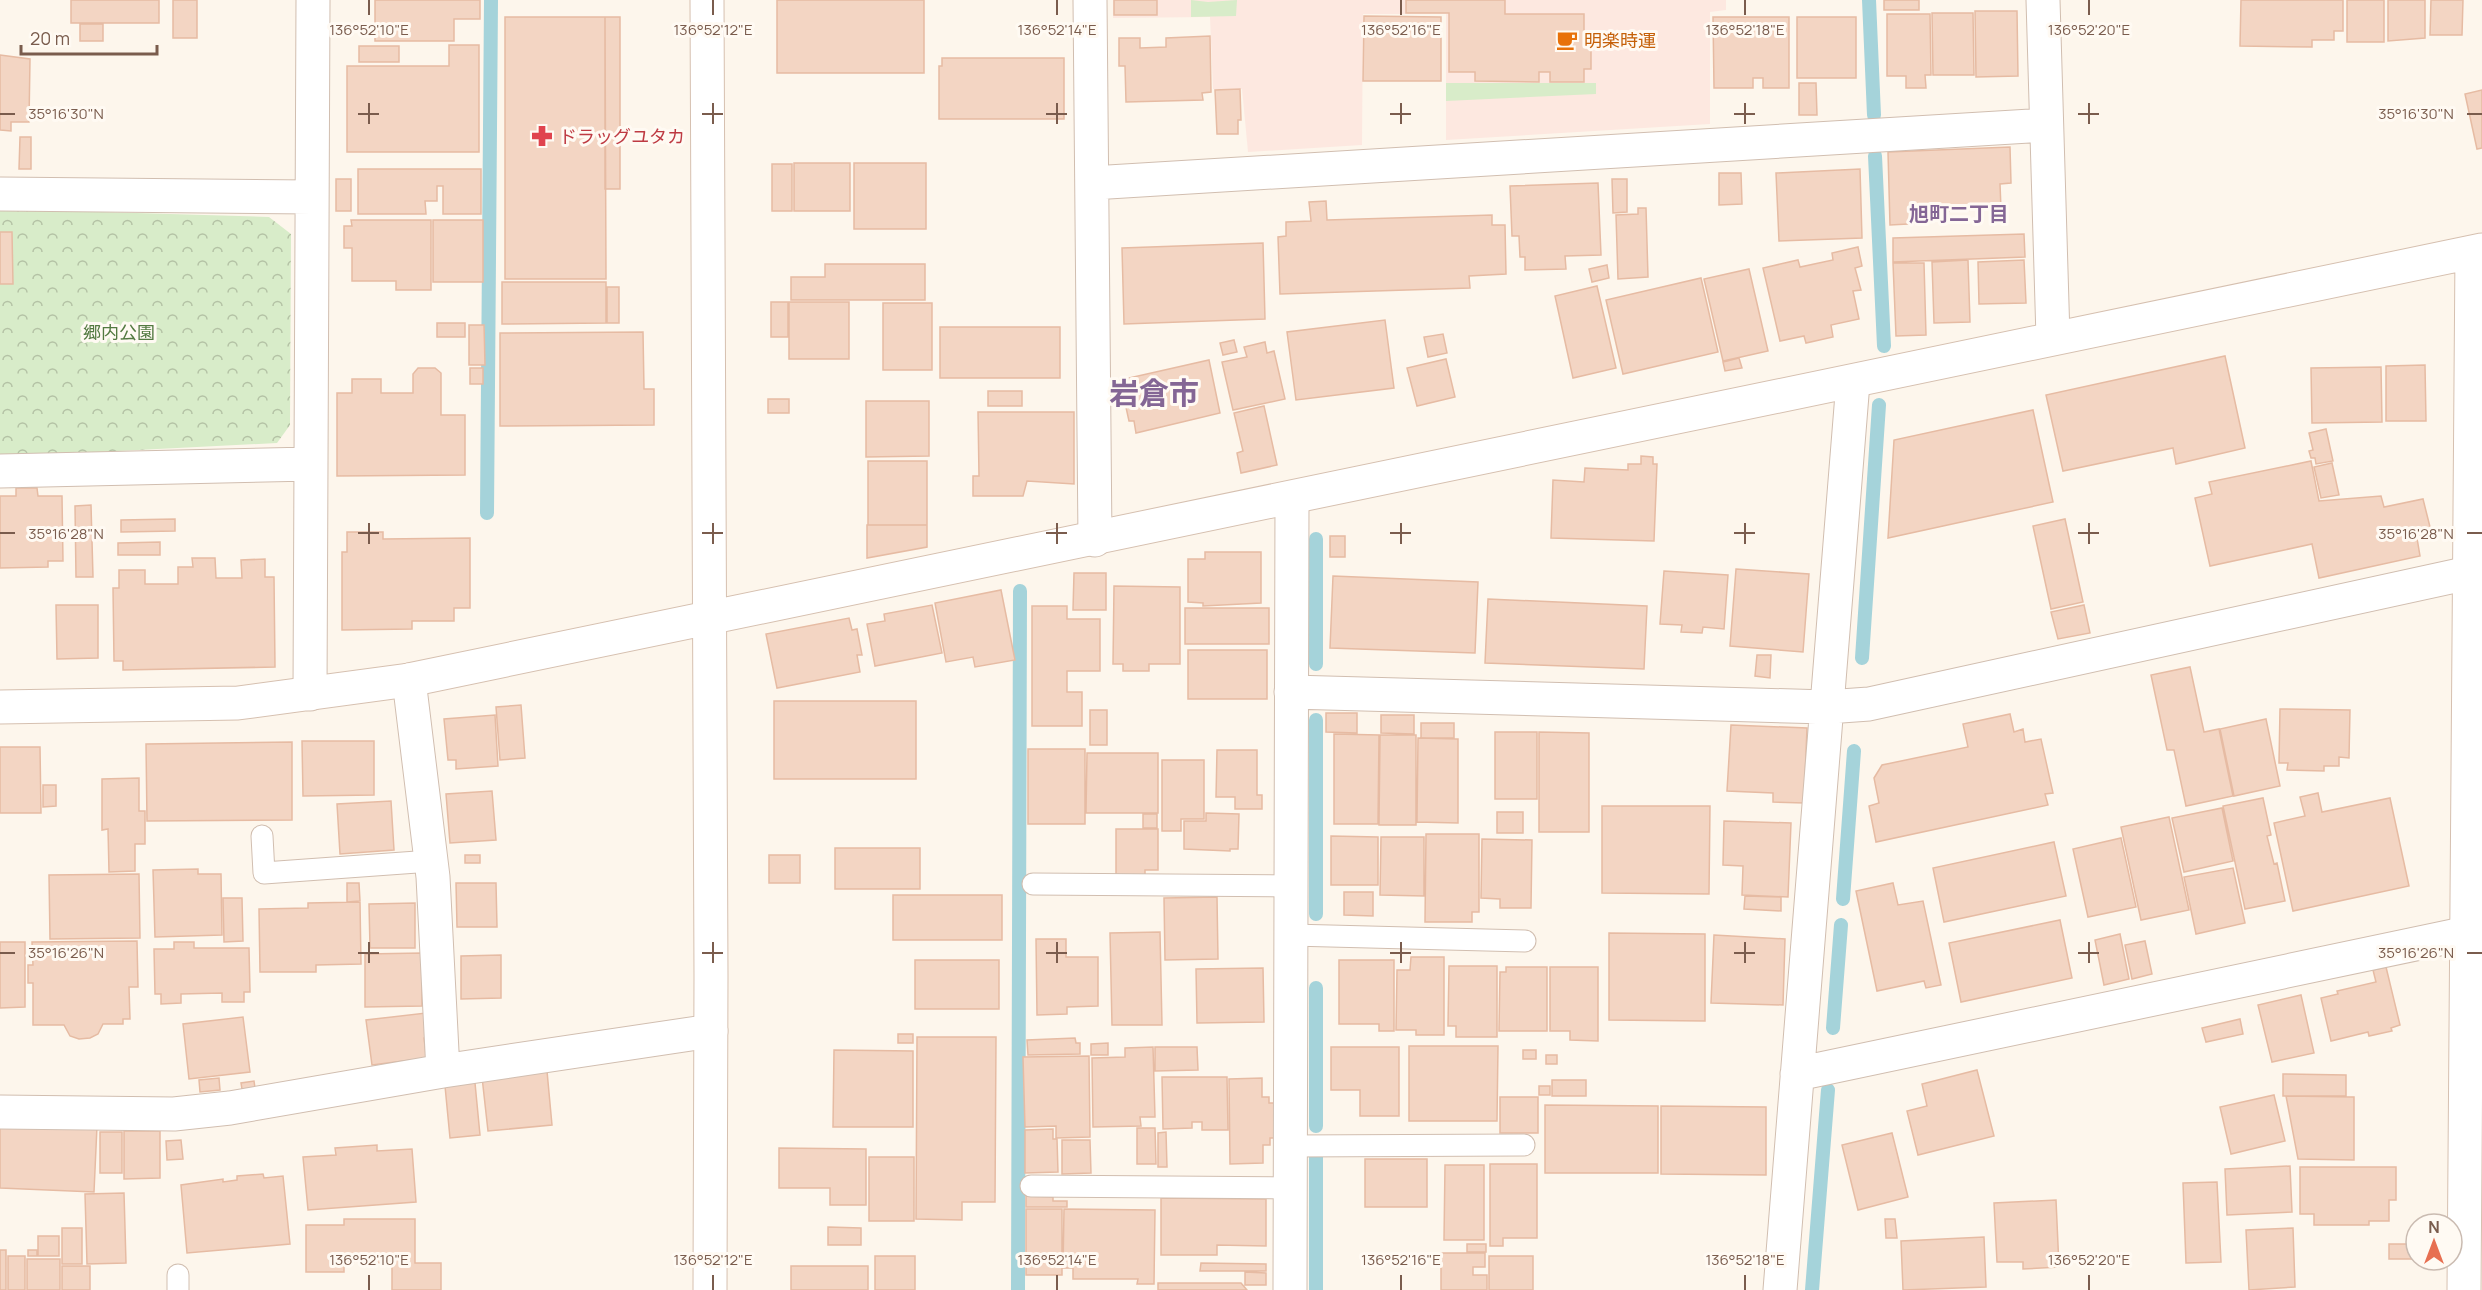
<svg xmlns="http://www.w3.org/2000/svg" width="2482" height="1290" viewBox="0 0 2482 1290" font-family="Manrope,'Noto Sans JP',sans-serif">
  <defs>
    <pattern id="park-crowns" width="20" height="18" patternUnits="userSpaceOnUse" patternTransform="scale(1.5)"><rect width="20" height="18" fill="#d8ecc9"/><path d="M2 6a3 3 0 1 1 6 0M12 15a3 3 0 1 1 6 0" fill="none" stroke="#b4c2a5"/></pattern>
  </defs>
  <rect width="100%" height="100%" fill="#fdf6ec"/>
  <path fill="#fde8e0" d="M1113 0H1726V10L1710 12V124L1446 140V14H1363L1362 145 1248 152 1242 89H1213L1210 17 1113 18Z"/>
  <path fill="url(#park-crowns)" d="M0 209 269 217 291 234 290 425 277 443 0 457Z"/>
  <path fill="#d8ecc9" d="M1191 0 1208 2 1237 0 1236 16 1191 17Z
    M1446 83H1596V94L1446 101Z"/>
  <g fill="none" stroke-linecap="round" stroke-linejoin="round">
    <path stroke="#a5d3da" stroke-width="14" d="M1869 0 1874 115
      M1875 156 1884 346
      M487 513 491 0
      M1316 539V664
      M1862 658 1879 405
      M1316 720V914
      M1843 899 1854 751
      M1316 988V1126
      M1833 1028 1841 925
      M1316 1154V1290
      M1018 1290 1020 591
      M1812 1290 1828 1090"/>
  </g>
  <path fill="#f3d5c3" stroke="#e6bba3" stroke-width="1.5" d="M71 0H159V23H71Z
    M173 0H197V38H173Z
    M375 0H480V19H454V41H375Z
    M777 0H924V73H777Z
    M1114 0H1157V15H1114Z
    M1406 0H1505V14H1584V41H1591V69H1584V82H1550V72H1539V82L1475 81V72H1449V13H1406Z
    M1884 0H1919V10H1884Z
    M2241 0H2343V31H2334V40H2312V47L2240 46Z
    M2347 0H2384V42H2347Z
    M2388 0H2425V38L2388 41Z
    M2431 0H2463L2462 35H2430Z
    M1975 11H2017L2018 76 1976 77Z
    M1932 13H1973L1974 75H1933Z
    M1887 14H1930L1931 75H1925L1926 88H1906V76H1887Z
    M1364 16 1441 17V81H1363Z
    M505 17H605L606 279H505Z
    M605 17H620V189H605Z
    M1713 17H1789V88H1763V78H1753V88H1714Z
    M1797 17H1856V78H1797Z
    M80 24H103V41H80Z
    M1210 36 1211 92 1202 93 1203 100 1126 102 1125 66H1119V38H1140V48L1166 47V38Z
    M449 45H479V152H347V66H449Z
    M359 46H399V62H359Z
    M0 55 30 59 29 122H11V131L0 130Z
    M942 58H1064V119H939V66H942Z
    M1799 83H1816L1817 115H1799Z
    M1240 89 1241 120H1238V134H1217L1215 90Z
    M2482 90V148L2477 149 2465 94Z
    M20 137H31V169H19Z
    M2010 147 2011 183 2000 184 2001 209 1927 212V223L1890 225 1888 152Z
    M794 163H850V211H794Z
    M854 163H926V229H854Z
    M772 164H792V211H772Z
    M358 169H481V214H443V186H437V201H425L426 214H358Z
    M1860 169 1862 238 1779 241 1776 173Z
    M1719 173H1741L1742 204 1719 205Z
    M336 179H351V211H336Z
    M1612 179H1627V212L1613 213Z
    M1598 183 1601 255 1565 256 1566 269 1525 270V257H1520L1519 236H1512L1510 186Z
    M1326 201 1327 220 1492 215V225H1505L1506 274 1469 276 1470 288 1280 294 1278 237 1286 236V222L1311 221 1309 202Z
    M1638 208H1646L1648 277 1618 279 1616 215 1638 214Z
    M351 220H431V290H396V281H352V248H344V226H352Z
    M433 220H483V282H433Z
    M0 232H12L13 284H0Z
    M2024 234 2025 257 1893 262V238Z
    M1263 243 1265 319 1124 324 1122 248Z
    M1858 247 1862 266 1855 268 1861 290 1853 291 1859 319 1831 325 1833 337 1806 343 1804 336 1780 341 1763 268 1798 260 1800 267 1833 260 1832 253Z
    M1968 260 1970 322 1934 323 1932 262Z
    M2024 260 2026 303 1979 304 1978 262Z
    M1893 263H1924L1926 335 1896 336Z
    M825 264H925V300H791V277H825Z
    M1607 265 1609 278 1592 282 1589 269Z
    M1749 269 1768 351 1723 361 1704 279Z
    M1701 278 1718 352 1623 374 1606 300Z
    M502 282H606V323L502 324Z
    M1597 286 1616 368 1573 378 1555 296Z
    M607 287H619V323H607Z
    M771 302H788V337H771Z
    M789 302H849V359H789Z
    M883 303H932V370H883Z
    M1385 320 1394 388 1296 400 1287 332Z
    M437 323H465V337H437Z
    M469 325H484L485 365H469Z
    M940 327H1060V378H940Z
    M643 332 644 389H654V425L500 426V333Z
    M1443 334 1447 353 1428 357 1424 337Z
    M1234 340 1237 352 1223 355 1220 343Z
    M1265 342 1267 353 1274 351 1285 399 1233 410 1222 362 1247 357 1244 347Z
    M2225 356 2245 448 2176 464 2173 448 2063 471 2046 395Z
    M1739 358 1742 368 1725 371 1723 362Z
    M1446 359 1455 397 1417 406 1407 368Z
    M1209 360 1220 413 1136 433 1134 421H1129L1120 380Z
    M2425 365 2426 421H2386V366Z
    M2381 367 2382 422 2312 423 2311 368Z
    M418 368H435L441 373V415H465V475L337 476V393H352V379H381V393H413V374Z
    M470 368H483V384H470Z
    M988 391H1022V406H988Z
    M768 399H789V413H768Z
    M866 401H929V456L866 457Z
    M1264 406 1277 465 1241 473 1237 453 1243 451 1234 413Z
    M2033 410 2053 502 1888 538 1894 440Z
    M978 412H1074V484L1027 481 1023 496H973V476H979Z
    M2326 429 2333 461 2316 464 2315 458H2311L2309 451 2313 450 2309 433Z
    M1641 456 1653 457V464H1657L1654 541 1551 538 1553 480 1584 482 1585 468 1628 470V464H1641Z
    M868 461H927V525H868Z
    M2311 461 2319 501 2381 496 2384 507 2423 499 2432 535 2417 538 2420 556 2319 578 2312 544 2210 566 2195 498 2212 494 2209 482Z
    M2332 463 2339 495 2321 498 2314 467Z
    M16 488H37L38 496H62L63 561H48V567L0 568V496H16Z
    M91 505 93 577H76L75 506Z
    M175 519V531L121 532V520Z
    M2065 519 2083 602 2051 609 2033 526Z
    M867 525H927V547L867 558Z
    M347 532H383V539L470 538V608H454V621H412V629L342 630V552H347Z
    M1330 536H1345V557H1330Z
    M160 542V555H118V543Z
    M1205 552H1261V603L1203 606V603L1188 602V559H1205Z
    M192 558H215L216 578H242L241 560 265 559V577H274L275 667 123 670V661H114L113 588H119V570H145V584H178V567H193Z
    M1736 569 1809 574 1803 652 1730 646Z
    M1664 571 1728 575 1724 629 1703 627 1702 633 1681 632 1682 625 1660 624Z
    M1074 573H1106V610H1073Z
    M1333 576 1478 582 1475 653 1330 648Z
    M1114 586 1180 587V664H1149V671H1123V664H1113Z
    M1001 590 1015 660 975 667 973 657 946 662 935 603Z
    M1488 599 1647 606 1644 669 1485 663Z
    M56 605H98V658L57 659Z
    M932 605 942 653 875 666 867 624 885 621 884 614Z
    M2084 605 2090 633 2058 639 2051 612Z
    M1032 606H1067V619H1100V671H1067V692H1082V726H1032Z
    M1185 608H1269V644H1185Z
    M849 618 852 630 857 629 862 655H857L860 672 777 688 766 634Z
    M1188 650H1267V699H1188Z
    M1757 655H1771L1770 678 1755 676Z
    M2190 667 2204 732 2219 729 2233 796 2186 806 2174 750H2167L2151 675Z
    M774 701H916V779H774Z
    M521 705 525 758 500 760 496 707Z
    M2280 709 2350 710 2349 758 2339 757V766H2324V771L2287 770 2288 763H2279Z
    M1090 710H1107V745H1090Z
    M1326 713H1357V733L1326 732Z
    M2010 714 2014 732 2023 729 2025 742 2041 739 2053 793 2045 794 2048 805 1876 842 1869 806 1879 803 1874 778 1882 765 1968 747 1963 724Z
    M495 715 498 766 456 769V760H448L444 719Z
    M1381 715H1414V734L1381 733Z
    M2266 719 2280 786 2234 796 2220 729Z
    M1421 723H1454V738H1421Z
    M1731 725 1807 728 1804 803 1773 802V793L1727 791Z
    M1495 732H1537V799H1495Z
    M1539 732 1589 733V832H1539Z
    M1334 734 1379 735 1378 824H1334Z
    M1380 735H1416V825H1379Z
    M1418 738 1458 739V823L1417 822Z
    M302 741H374V795L303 796Z
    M292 742V820L147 821 146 744Z
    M0 747H40L41 813H0Z
    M1028 749H1085V824H1028Z
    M1217 750H1257V795H1262V809H1235V797H1216Z
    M1087 753H1158V813H1086Z
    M1162 760H1204V819H1181V831H1162Z
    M139 778V811H145V844H135V871L109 872 108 829 102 830V779Z
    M43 785H56V806L43 807Z
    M492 791 496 840 450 843 446 794Z
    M2318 793 2322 812 2390 798 2409 886 2293 911 2274 823 2305 816 2300 797Z
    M2263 798 2271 835 2267 836 2274 864 2277 863 2285 901 2245 909 2223 806Z
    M391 801 394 850 340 854 337 804Z
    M1602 806H1710L1709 894 1602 893Z
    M2222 808 2233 861 2184 872 2172 818Z
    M1497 812H1523V833H1497Z
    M1206 813 1239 814 1238 849H1230V851L1184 849V821H1206Z
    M1143 814H1157V828H1143Z
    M2169 817 2189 910 2141 920 2121 827Z
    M1724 821 1791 823 1788 897 1742 895 1743 866 1723 865Z
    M1116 829H1158V870H1145V876L1116 875Z
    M1426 834H1479V912H1472V922H1425Z
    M1331 836 1378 837V885H1331Z
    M1381 837H1424V896L1380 895Z
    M2121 838 2136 907 2088 917 2073 849Z
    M1482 839 1532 840 1531 908H1500V899L1481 898Z
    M2054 842 2066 896 1944 922 1933 868Z
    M835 848H920V889H835Z
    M465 855H480V863H465Z
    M769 855H800V883H769Z
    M2233 868 2245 923 2196 934 2184 877Z
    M198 869V874H221L222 935 155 937 153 870Z
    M139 874 140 938 50 939 49 875Z
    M347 883H359L360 901 347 902Z
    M456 883H496L497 927H457Z
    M1893 883 1898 905 1923 901 1941 985 1926 988 1924 981 1877 991 1856 891Z
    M1344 892H1373V916L1344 915Z
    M893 895H1002V940H893Z
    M1745 896 1781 897V911L1744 909Z
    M1217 897 1218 959 1165 960 1164 898Z
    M223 898H242L243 941 224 942Z
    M360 902 361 964 316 965V972H260L259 909 308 908V903Z
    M415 903V948H370L369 904Z
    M2060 920 2072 978 1961 1002 1949 943Z
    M1160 932 1162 1025H1112L1110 933Z
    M1609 933 1705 934V1021L1609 1020Z
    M2120 934 2129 979 2104 985 2095 940Z
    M1714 935 1785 939 1783 1005 1711 1003Z
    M1036 939H1066V957H1098V1006L1067 1007V1014L1037 1015Z
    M137 941 138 987H129L130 1019H123V1024H103L98 1034 90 1038 79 1039 70 1036 64 1025H33V983H28V965H33L32 942Z
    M2145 941 2152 974 2132 979 2125 945Z
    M0 942H25V1007L0 1008Z
    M174 942H194V948H249L250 992H244V1002H222V993L181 994V1003L161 1004V994H155L154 949H174Z
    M422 953V1006L365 1007V954Z
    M501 955V998L461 999V956Z
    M1411 957H1444V1035H1416V1030H1396L1397 970H1410Z
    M915 960H999V1009H915Z
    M1339 960H1394V1031H1379V1024H1339Z
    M1449 966H1497V1037H1456V1026H1448Z
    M1506 967H1547V1031H1499L1500 972H1506Z
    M1550 967H1598V1041L1570 1040V1031H1550Z
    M2386 967 2400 1025 2391 1028 2392 1031 2369 1036 2368 1032 2331 1041 2321 998 2338 994 2337 991 2376 982 2373 970Z
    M1263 968 1264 1022 1197 1023 1196 969Z
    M2301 995 2314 1053 2272 1062 2258 1005Z
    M426 1013 429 1037 424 1038 427 1063 411 1060 372 1065 366 1020Z
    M243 1017 250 1072 189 1079 183 1024Z
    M2240 1019 2243 1034 2206 1042 2202 1028Z
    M898 1034H913V1043H898Z
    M917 1037H996L995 1202H962V1220L916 1219Z
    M1075 1038 1076 1043H1080V1054L1028 1055 1027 1040Z
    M1108 1043V1055H1091V1044Z
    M1409 1046H1498L1497 1121H1409Z
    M1153 1047 1155 1117H1140L1141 1126 1093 1127 1092 1058 1125 1057V1048Z
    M1155 1047H1197L1198 1070 1155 1071Z
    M1331 1047H1399V1116H1360V1090H1331Z
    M834 1050 913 1051V1127H833Z
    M1523 1050H1536V1059H1523Z
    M1546 1055H1557V1064H1546Z
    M1089 1056 1090 1137 1056 1138V1126L1025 1127 1023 1057Z
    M1977 1070 1994 1136 1918 1155 1907 1111 1927 1106 1922 1084Z
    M547 1071 552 1125 488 1131 482 1077Z
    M2283 1074 2346 1075V1096H2283Z
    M1162 1077H1227L1228 1130H1202V1122H1192V1128L1163 1129Z
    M219 1078 220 1090 200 1092 199 1080Z
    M1262 1078V1097H1269V1103H1274V1138H1270V1145H1263V1163L1230 1164 1229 1079Z
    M1552 1080H1586V1096H1552Z
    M254 1081 255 1088 242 1089 241 1083Z
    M475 1083 480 1135 450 1138 445 1086Z
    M1539 1086H1550V1095H1539Z
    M2274 1095 2285 1141 2231 1154 2220 1107Z
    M2286 1096 2354 1097V1160L2298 1159Z
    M1500 1097H1538V1133H1500Z
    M1545 1105 1658 1106V1173H1545Z
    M1661 1106 1766 1107V1175L1661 1174Z
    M0 1121 97 1126 94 1192 0 1188Z
    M1137 1128H1155L1156 1164H1137Z
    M1053 1129V1139H1057L1058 1172 1025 1173V1130Z
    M124 1131H160V1178L124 1179Z
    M100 1132H122V1173H100Z
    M1166 1132 1167 1167H1158V1133Z
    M1892 1133 1908 1197 1858 1210 1842 1145Z
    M181 1140 183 1159 167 1160 166 1141Z
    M1062 1140H1090L1091 1173 1062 1174Z
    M377 1145V1151L412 1149 416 1202 308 1210 303 1157 336 1155 335 1148Z
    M779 1148 866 1149V1205H830V1188H779Z
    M869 1157H914V1221H869Z
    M1365 1159H1427V1207H1365Z
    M1490 1164H1537V1238H1503V1246H1490Z
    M1445 1165H1484V1240H1444Z
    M2290 1166 2292 1212 2227 1215 2225 1169Z
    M2300 1167H2396V1200H2389V1221H2369V1225H2314V1214H2300Z
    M263 1174 264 1178 283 1176 290 1244 187 1253 181 1185 223 1179V1182L237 1180V1176Z
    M2217 1182 2221 1262 2186 1263 2183 1183Z
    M124 1193 126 1263 87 1264 85 1194Z
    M1026 1196 1053 1197V1201H1067V1207H1026Z
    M1161 1198 1266 1199V1246L1217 1245V1255H1161Z
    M2056 1200 2059 1267 2023 1269V1262H1997L1994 1203Z
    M1026 1209H1062V1275H1026Z
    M1064 1209 1155 1210 1154 1284H1137L1138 1279H1073V1268H1063Z
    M344 1219H415V1263H441V1290H392V1263L344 1262V1272H306V1225H344Z
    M1885 1219H1895L1897 1238H1886Z
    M828 1227 861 1228V1245H828Z
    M62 1228H82V1264H62Z
    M2293 1228 2295 1287 2249 1290 2246 1230Z
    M38 1236H59V1256H38Z
    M1984 1237 1986 1287 1903 1290 1901 1241Z
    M1467 1244H1486V1252H1467Z
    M2389 1244H2416V1259H2389Z
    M0 1250H6V1290H0Z
    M28 1250H37V1256H28Z
    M1441 1253H1485V1267H1473V1275H1487V1290H1441Z
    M8 1256H25V1290H8Z
    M875 1256H915V1290H875Z
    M1489 1256H1533V1290H1489Z
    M27 1259H60V1290H27Z
    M1201 1263 1266 1264V1271H1200Z
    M62 1266H90V1290H62Z
    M791 1266H868V1290H791Z
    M1245 1272 1266 1273V1285H1245Z
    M1158 1283H1241L1247 1290H1158Z"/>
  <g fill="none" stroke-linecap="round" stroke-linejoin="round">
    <defs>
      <path id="lane" d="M262 836 264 873 431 861
        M1033 884 1291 886
        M1291 935 1525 941
        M1290 1146 1524 1145
        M1031 1186 1290 1188
        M178 1275V1290"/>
      <path id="street" d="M1090 0 1095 540
        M2043 0 2053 338
        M1092 183 2046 125
        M0 194 312 197
        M0 471 311 464
        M409 680 433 877 443 1071
        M1291 692 1827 707 1869 704 2482 570
        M310 694 313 0
        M1797 1074 2482 930
        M0 1112 174 1114 230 1108 443 1071 711 1031
        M1290 1290 1292 499
        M1780 1290 1853 382"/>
      <path id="secondary" d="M707 0 711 976 710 1290
        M0 707 238 703 409 680 2482 250
        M2464 1290 2472 252"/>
    </defs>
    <use href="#lane" stroke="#d1beb0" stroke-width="23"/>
    <use href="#street" stroke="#d1beb0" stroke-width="35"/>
    <use href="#secondary" stroke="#d6c0b0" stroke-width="35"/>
    <use href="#lane" stroke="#fff" stroke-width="21"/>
    <use href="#street" stroke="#fff" stroke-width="33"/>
    <use href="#secondary" stroke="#fff" stroke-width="33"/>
  </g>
  <path fill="none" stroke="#7a5c4d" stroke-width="2" d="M369 0V15M713 0V15M1057 0V15M1401 0V15M1745 0V15M2089 0V15M369 103V124M713 103V124M1057 103V124M1401 103V124M1745 103V124M2089 103V124M0 114H15M358 114H379M702 114H723M1046 114H1067M1390 114H1411M1734 114H1755M2078 114H2099M2467 114H2482M369 523V544M713 523V544M1057 523V544M1401 523V544M1745 523V544M2089 523V544M0 533H15M358 533H379M702 533H723M1046 533H1067M1390 533H1411M1734 533H1755M2078 533H2099M2467 533H2482M369 942V963M713 942V963M1057 942V963M1401 942V963M1745 942V963M2089 942V963M0 953H15M358 953H379M702 953H723M1046 953H1067M1390 953H1411M1734 953H1755M2078 953H2099M2467 953H2482M369 1275V1290M713 1275V1290M1057 1275V1290M1401 1275V1290M1745 1275V1290M2089 1275V1290"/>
  <defs>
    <symbol id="cafe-bare" viewBox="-9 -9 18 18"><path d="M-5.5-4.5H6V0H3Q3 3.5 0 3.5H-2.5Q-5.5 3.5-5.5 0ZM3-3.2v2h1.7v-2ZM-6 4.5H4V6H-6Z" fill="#e8710a" stroke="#fffaf3" stroke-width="2.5" paint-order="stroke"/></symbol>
    <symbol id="pharmacy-bare" viewBox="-9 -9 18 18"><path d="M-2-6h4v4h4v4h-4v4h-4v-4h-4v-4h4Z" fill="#e0444e" stroke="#fffaf3" stroke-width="2.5" paint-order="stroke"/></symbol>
  </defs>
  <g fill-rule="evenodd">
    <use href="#cafe-bare" x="1552" y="25" width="30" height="30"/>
    <use href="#pharmacy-bare" x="527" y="121" width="30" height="30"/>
  </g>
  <g text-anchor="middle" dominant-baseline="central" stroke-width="6" stroke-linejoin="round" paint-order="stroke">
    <g font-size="18" fill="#c56008" stroke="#fffaf3" text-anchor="start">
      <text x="1584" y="40">明楽時運</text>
    </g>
    <g font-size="18" fill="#be3a42" stroke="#fffaf3" text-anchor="start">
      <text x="559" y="136">ドラッグユタカ</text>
    </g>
    <g font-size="18" fill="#537a41" stroke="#fffaf3">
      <text x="119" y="332">郷内公園</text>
    </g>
    <g font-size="20" font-weight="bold" fill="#846695" stroke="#fffaf3">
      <text x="1959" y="213">旭町二丁目</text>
    </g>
    <g font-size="30" font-weight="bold" fill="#846695" stroke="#fffaf3">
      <text x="1154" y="392">岩倉市</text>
    </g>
  </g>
  <g font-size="15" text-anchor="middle" fill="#7a5c4d" stroke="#fffaf3" stroke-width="6" stroke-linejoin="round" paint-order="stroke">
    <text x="369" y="35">136°52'10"E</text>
    <text x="713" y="35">136°52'12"E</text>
    <text x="1057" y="35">136°52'14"E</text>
    <text x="1401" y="35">136°52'16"E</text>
    <text x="1745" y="35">136°52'18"E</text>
    <text x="2089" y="35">136°52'20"E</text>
    <text x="66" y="119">35°16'30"N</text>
    <text x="2416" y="119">35°16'30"N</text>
    <text x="66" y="539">35°16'28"N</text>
    <text x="2416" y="539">35°16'28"N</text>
    <text x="66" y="958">35°16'26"N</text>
    <text x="2416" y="958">35°16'26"N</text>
    <text x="369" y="1265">136°52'10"E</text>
    <text x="713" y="1265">136°52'12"E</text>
    <text x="1057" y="1265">136°52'14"E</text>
    <text x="1401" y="1265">136°52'16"E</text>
    <text x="1745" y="1265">136°52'18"E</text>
    <text x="2089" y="1265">136°52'20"E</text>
  </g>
  <g transform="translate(2434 1242)"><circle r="28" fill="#fffaf3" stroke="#cabbb1" stroke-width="1.5"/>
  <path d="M0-4.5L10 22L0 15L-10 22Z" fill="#e76f51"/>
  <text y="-9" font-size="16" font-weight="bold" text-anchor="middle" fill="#7a5c4d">N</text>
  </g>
  <path d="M21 45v9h136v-9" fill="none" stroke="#7a5c4d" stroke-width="3"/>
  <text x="30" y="45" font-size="18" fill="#7a5c4d" stroke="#fffaf3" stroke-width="4.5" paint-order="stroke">20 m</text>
</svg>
